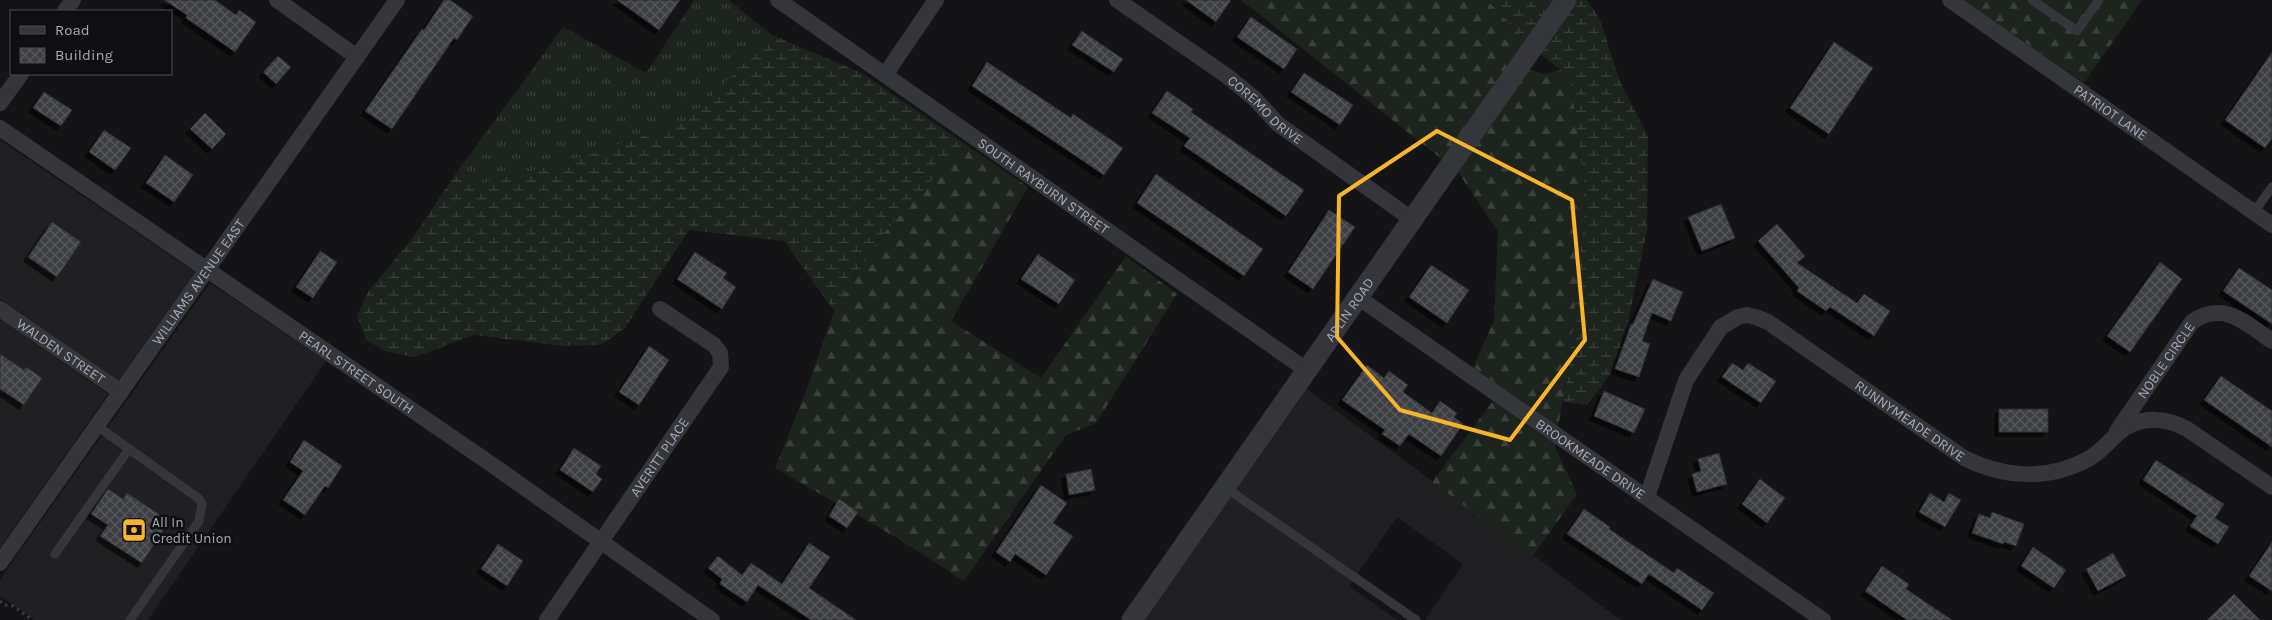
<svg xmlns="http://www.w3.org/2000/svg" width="2272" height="620" viewBox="0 0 2272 620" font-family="Karla,sans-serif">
  <defs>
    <pattern id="grass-tufts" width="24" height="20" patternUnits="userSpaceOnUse" patternTransform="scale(1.25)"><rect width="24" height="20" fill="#1c241d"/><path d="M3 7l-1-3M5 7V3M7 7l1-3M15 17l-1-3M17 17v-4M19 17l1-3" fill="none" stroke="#3a413c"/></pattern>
    <pattern id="forest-firs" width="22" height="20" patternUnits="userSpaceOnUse" patternTransform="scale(1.25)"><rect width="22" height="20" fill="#1c241d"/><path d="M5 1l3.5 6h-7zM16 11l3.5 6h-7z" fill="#3a413c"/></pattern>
    <pattern id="wetland-marsh" width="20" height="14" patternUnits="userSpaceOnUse" patternTransform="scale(1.25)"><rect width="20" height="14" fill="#1c241d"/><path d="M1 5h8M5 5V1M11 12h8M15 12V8" fill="none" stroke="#3a413c"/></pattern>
    <pattern id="building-cross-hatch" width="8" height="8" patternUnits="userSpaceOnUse" patternTransform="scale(1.25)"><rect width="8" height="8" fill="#3e3f43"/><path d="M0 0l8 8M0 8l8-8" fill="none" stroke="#57585c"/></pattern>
    <filter id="shadow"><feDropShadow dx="-4.5" dy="4.5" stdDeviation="0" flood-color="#0009"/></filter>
  </defs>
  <rect width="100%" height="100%" fill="#141416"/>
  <path fill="#202023" d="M0 140 195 272 118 381 0 299Z
    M210 283 326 361 148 620H35L0 596V579Z
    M0 319 108 394 0 548Z
    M1307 389 1621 620H1425L1463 564 1397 517 1349 586 1397 620H1144Z"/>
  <path fill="url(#grass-tufts)" d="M694 0H729L772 35 687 121 560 164 478 184 454 176 563 27 646 73Z"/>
  <path fill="url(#forest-firs)" d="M1241 0H1487L1526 41 1443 160Z
    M1964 0H2142L2084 83Z
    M1529 70 1544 74 1561 70 1570 77 1586 197 1568 373 1558 427 1473 367 1494 321 1498 232 1458 172Z
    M965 144 1028 187 951 321 1041 378 1126 256 1177 294 1096 423 1066 435 964 581 897 538 775 468 806 391 834 311 880 237Z
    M1493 401 1555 444V447L1577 494 1533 556 1432 482Z"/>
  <path fill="url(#wetland-marsh)" d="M1487 0H1554L1526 41Z
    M1577 0H1587L1600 19 1619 79 1648 136 1647 230 1620 361 1587 405 1563 402 1568 373 1586 197 1570 77 1540 54Z
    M772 35 862 73 965 144 880 237 834 311 784 241 689 230 625 328 601 345 562 346 474 335 415 357 387 352 366 340 357 316 368 292 414 236 454 176 478 184 560 164 687 121Z"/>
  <path fill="url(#building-cross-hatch)" stroke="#2e2e32" filter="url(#shadow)" d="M164 0H215L236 15 239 10 256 22 235 52 186 18 187 15Z
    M444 0H450L473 16 457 40 454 38 392 129 365 111 422 29 424 30Z
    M617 0H680L659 30Z
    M1186 0H1231L1216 22Z
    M1251 17 1297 49 1284 69 1237 37Z
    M1082 31 1123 59 1114 72 1072 45Z
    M1834 42 1873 68 1829 134 1790 108Z
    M2272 52V138L2265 148 2225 120Z
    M278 56 291 67 276 84 263 72Z
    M987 62 1071 118 1073 114 1123 148 1104 175 972 86Z
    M1304 73 1353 105 1340 125 1291 92Z
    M1167 91 1193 109 1191 112 1304 190 1286 216 1184 146 1190 138 1152 113Z
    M44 92 72 110 61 126 33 108Z
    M205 113 226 134 212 149 190 129Z
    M104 130 131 148 115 170 89 152Z
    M165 155 193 175 174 202 146 183Z
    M1156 174 1263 249 1244 276 1137 203Z
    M1721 204 1735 238 1702 251 1688 217Z
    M1329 210 1355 227 1313 289 1288 272Z
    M52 222 81 242 57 277 28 257Z
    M1777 224 1805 256 1797 263 1857 303 1864 294 1890 311 1874 336 1830 307 1826 311 1797 291 1799 288 1758 241Z
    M320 251 337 262 313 298 296 287Z
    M695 252 727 273 723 278 736 287 722 309 677 279Z
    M1038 254 1075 280 1059 304 1021 279Z
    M2160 262 2182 279 2130 352 2107 336Z
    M1431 265 1469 290 1447 323 1409 297Z
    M2239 268 2272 290V324L2223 291Z
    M1653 279 1683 292 1671 321 1652 313 1642 341 1650 344 1639 377 1615 369 1631 324H1633Z
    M649 346 669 360 639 405 619 392Z
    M0 354 24 370 26 367 42 378 24 405 0 389Z
    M1732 363 1743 370 1748 363 1776 381 1761 403 1722 377Z
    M1367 365 1384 378 1389 371 1408 385 1403 392 1432 413 1440 401 1457 413 1454 417 1463 424 1441 456 1409 434 1400 446 1382 434 1385 430 1342 400Z
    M2221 376 2272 411V447L2204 400Z
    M1604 391 1645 409 1634 433 1594 416Z
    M1999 409H2048V432H1999Z
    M304 440 342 466 328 488 325 486 305 515 283 500 303 471 290 462Z
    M574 448 601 466 596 474 602 479 593 492 560 470Z
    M1719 453 1727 484 1697 492 1692 474 1701 471 1698 459Z
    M2156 460 2224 504 2215 518 2229 527 2218 544 2190 526 2197 516 2143 480Z
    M1091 469 1095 490 1069 495 1066 474Z
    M1760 479 1785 498 1767 523 1742 504Z
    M1041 485 1067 503 1053 523 1073 536 1046 575 1015 554 1010 562 996 552Z
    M108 489 123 499 127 493 169 521 142 563 100 536 108 525 91 514Z
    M1930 493 1944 502 1949 493 1961 500 1945 527 1919 512Z
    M839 499 858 512 847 528 829 516Z
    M1584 509 1610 527 1609 529 1674 573 1677 568 1714 593 1702 610 1649 574 1642 584 1567 534Z
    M1992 512 2024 524 2016 546 2004 542 2003 544 1972 533 1979 514 1990 518Z
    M2272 542V591L2249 576Z
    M809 543 830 557 809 588 856 620H811L758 585 747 602 720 584 722 579 708 568 718 556 742 575 751 563 782 584Z
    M498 544 523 561 507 586 481 569Z
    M2033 547 2066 570 2054 588 2021 566Z
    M2113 553 2126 576 2098 591 2086 569Z
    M1882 566 1909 584 1906 589 1952 620H1907L1865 591Z
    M2234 594 2260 620H2207Z"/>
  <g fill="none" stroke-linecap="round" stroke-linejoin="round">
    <path stroke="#3b3d42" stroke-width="3" stroke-dasharray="2.5 4" stroke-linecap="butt" d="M0 601 4 605 13 606 33 620"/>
    <path stroke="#35363b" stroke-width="9" d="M2032 0 2077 31 2099 0
      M2254 212 2272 187
      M97 426 198 498 202 504 199 521 130 620
      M1226 488 1416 620
      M55 554 129 449"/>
    <g stroke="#35363b" stroke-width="16">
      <path d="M277 0 357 57"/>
      <path id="s1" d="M778 0 1308 371"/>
      <path id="s2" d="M1117 0 1227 76 1255 99 1278 124 1413 220"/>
      <path id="s3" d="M1950 0 2272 225"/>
      <path d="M65 11 73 0"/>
      <path d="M885 75 936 0"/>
      <path d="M0 103 21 74"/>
      <path id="s4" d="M0 128 491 464 712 620"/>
      <path id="s5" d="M1359 298 1823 620"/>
      <path id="s6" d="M0 309 121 392"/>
      <path id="s7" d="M2117 431 2192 322C2223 300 2246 323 2272 341"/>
      <path id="s8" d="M1647 497 1686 380 1721 327 1738 317 1747 315 1756 317 1768 322 1964 458C2005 478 2049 481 2090 458 2103 450 2112 437 2125 428 2145 416 2167 418 2187 429L2272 487"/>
      <path id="s9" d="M0 563 397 0"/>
      <path id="s10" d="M547 620 721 367 720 353 714 345 660 309"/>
    </g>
    <path stroke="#35363b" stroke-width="21" id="s11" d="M1132 620 1566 0"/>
  </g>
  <path fill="none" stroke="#f8b529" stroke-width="4" stroke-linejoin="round" d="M1437 131 1572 200 1585 340 1510 440 1400 410 1337 337 1339 196Z"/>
  <defs>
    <symbol id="bank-square" viewBox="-11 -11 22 22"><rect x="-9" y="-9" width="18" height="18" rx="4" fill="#f8b529" stroke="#0f0f11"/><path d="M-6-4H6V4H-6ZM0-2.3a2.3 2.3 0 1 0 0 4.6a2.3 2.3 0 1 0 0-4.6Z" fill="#111"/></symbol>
  </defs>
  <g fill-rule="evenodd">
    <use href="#bank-square" x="120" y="516" width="28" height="28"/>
  </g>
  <g text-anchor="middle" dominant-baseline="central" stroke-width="5" stroke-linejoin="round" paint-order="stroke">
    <g font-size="14" fill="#a5aab7" stroke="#0f0f11">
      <text stroke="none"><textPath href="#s2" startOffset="185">COREMO DRIVE</textPath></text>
      <text stroke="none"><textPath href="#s3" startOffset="196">PATRIOT LANE</textPath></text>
      <text stroke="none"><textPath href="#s1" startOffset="324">SOUTH RAYBURN STREET</textPath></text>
      <text stroke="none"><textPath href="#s9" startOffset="344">WILLIAMS AVENUE EAST</textPath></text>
      <text stroke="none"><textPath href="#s11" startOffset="379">APLIN ROAD</textPath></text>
      <text stroke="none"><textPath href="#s6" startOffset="74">WALDEN STREET</textPath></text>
      <text stroke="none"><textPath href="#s7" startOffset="86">NOBLE CIRCLE</textPath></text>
      <text stroke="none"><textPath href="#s4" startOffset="432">PEARL STREET SOUTH</textPath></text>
      <text stroke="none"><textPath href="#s8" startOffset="411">RUNNYMEADE DRIVE</textPath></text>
      <text stroke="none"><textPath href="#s10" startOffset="198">AVERITT PLACE</textPath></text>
      <text stroke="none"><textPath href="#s5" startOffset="282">BROOKMEADE DRIVE</textPath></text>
    </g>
    <g font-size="14" fill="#a5aab7" stroke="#0f0f11" text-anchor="start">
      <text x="152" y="522">All In<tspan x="152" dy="16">Credit Union</tspan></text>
    </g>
  </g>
  <rect x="10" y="10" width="162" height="65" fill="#0f0f11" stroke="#4b4d53"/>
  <rect x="20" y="26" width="25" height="8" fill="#35363b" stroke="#4b4d53"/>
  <text x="55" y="35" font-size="15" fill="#a5aab7">Road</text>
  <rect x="20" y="48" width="25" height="15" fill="url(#building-cross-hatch)" stroke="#4b4d53"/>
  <text x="55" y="60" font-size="15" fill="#a5aab7">Building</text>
</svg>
